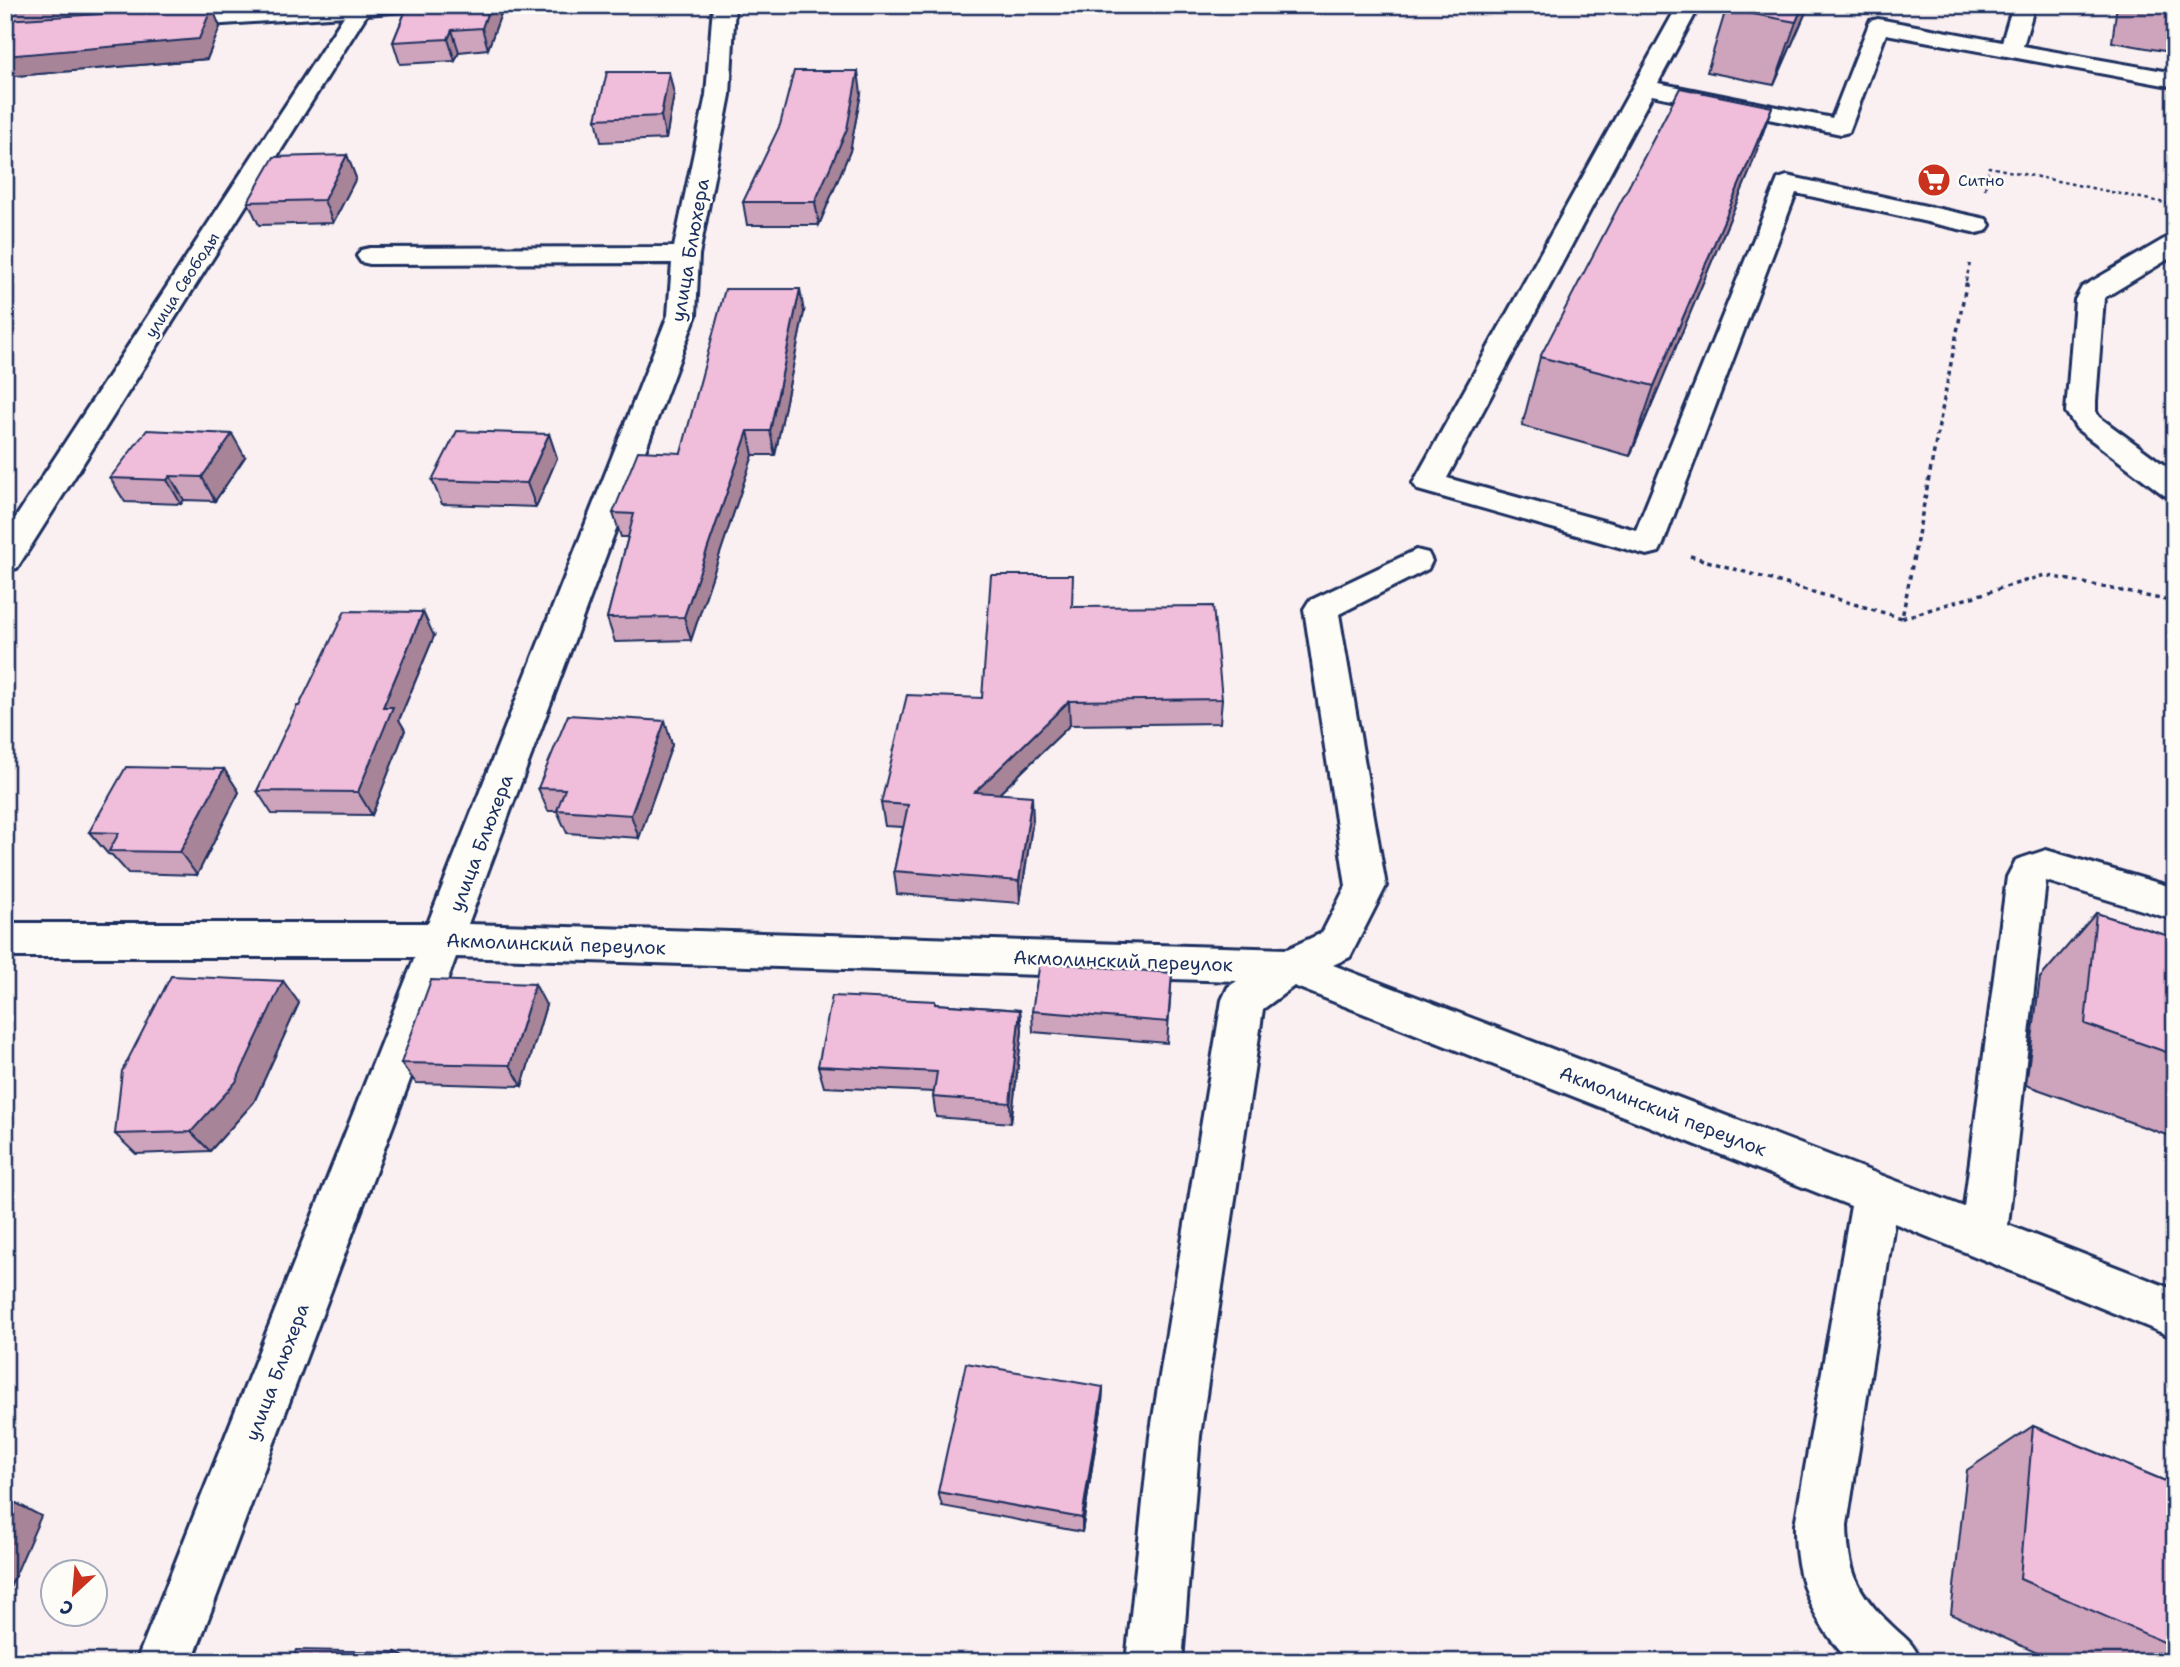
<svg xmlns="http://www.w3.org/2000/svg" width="2180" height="1667" viewBox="0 0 2180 1667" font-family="'Shantell Sans',sans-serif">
  <rect width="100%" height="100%" fill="#faeff1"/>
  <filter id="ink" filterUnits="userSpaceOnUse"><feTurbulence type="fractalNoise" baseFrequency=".0143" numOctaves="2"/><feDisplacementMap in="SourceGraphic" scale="14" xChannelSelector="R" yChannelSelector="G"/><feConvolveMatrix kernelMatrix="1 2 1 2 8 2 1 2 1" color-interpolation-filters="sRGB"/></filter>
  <g filter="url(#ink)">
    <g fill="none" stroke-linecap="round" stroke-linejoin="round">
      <defs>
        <path id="minor" d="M305 5H418L415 10 367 14 17 568 5 571V534L344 16 165 28 157 26 154 21 157 16 165 14Z
          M713 5H735L730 95 699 255 696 315 468 924 1287 949 1322 933 1346 886 1304 609 1309 601 1416 550 1428 553 1432 561 1428 569 1339 614 1386 886 1350 957 1333 965 1964 1207 2007 877 2016 860 2046 850 2175 888V920L2046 881 2008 1225 2175 1290V1338L1894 1223 1847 1525C1848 1570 1856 1592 1890 1624 1906 1640 1911 1639 1921 1662H1850C1813 1623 1794 1578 1795 1525L1851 1206 1294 986 1263 1009 1200 1436 1182 1662H1126L1150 1436 1222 1000 1228 987 1237 981 456 957 192 1662H136L415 957H5V923H428L668 315 672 263 370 264 361 262 357 256 361 250 370 248 674 247 706 95Z
          M1678 5H1700L1658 83 1832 118 1870 21 1878 19 2002 42 2013 5H2035L2023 46 2175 73V87L1886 34 1849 132 1841 134 1652 95 1447 478 1636 530 1778 179 1787 176 1977 217 1986 219 1990 225 1986 231 1977 233 1796 193 1663 544 1659 552 1647 555 1418 490 1413 483Z
          M2175 236V255L2104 298 2096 401V412L2099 417 2175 473V498L2164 495 2077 429 2066 412 2075 300 2082 287 2166 238Z"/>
      </defs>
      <use href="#minor" stroke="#1b2f5e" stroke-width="6"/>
      <path stroke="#1b2f5e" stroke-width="2.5" stroke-dasharray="3.5 3.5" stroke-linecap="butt" d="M1985 189 1989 167 2170 204
        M1966 281 1970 263"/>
      <path stroke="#1b2f5e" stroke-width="3.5" stroke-dasharray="4.5 4.5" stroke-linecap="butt" d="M1690 556 1902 618 1967 280
        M1902 618 2045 575 2175 602"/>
      <use href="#minor" fill="#fdfcf7" fill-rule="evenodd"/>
    </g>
    <path fill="#cea3bc" stroke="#1b2f5e" stroke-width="2" d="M5 5H229L228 7 212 8 220 27 207 59 5 77Z
      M408 5H504L488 49 459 52 455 61 400 64 393 42Z
      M857 5H904V6L857 8Z
      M1809 5 1774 85 1707 72 1726 9Z
      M2117 5H2175V53L2112 42Z
      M861 93 850 151 819 225H747L743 202Z
      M674 94 666 139 601 142 596 119Z
      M347 155 356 178 333 223 259 225 248 202Z
      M1749 173 1630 456 1522 426 1540 357Z
      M804 312 775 455H753L691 640 615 642 607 618 628 537H621L613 513 681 453Z
      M549 434 557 458 536 507 442 504 432 480Z
      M245 457 215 501 184 500 181 504 125 502 110 478Z
      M1073 607 1222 699 1220 723 1070 725 999 794 1033 819 1020 903 897 894 894 871 903 827 885 826 881 803 982 698Z
      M434 636 399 720 405 730 372 815 272 814 257 791 299 706Z
      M665 721 672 745 639 838 567 833 557 811H548L538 788Z
      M224 769 239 792 197 875 128 873 112 855 108 854 89 832Z
      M2096 913 2175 938V1138L2026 1085 2040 978Z
      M1172 973 1167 1043 1033 1032 1032 1011Z
      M283 981 299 1003 254 1102 210 1151 136 1154 115 1134Z
      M936 1004 1020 1010 1022 1031 1011 1123 936 1117 933 1097 934 1092 824 1087 818 1066Z
      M546 1005 522 1086 416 1083 401 1063Z
      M1103 1387 1102 1403 1082 1532 942 1506 938 1492Z
      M2033 1426 2175 1485V1662H2057L1951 1614 1967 1470Z"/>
    <path fill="#a88499" stroke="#1b2f5e" stroke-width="2" d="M490 5H504L488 49 482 28Z
      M1803 5H1809L1774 85 1796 22Z
      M212 7 220 27 207 59 5 77V56Z
      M452 30 459 52 455 61 448 39Z
      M858 71 861 93 850 151 819 225 815 202Z
      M669 72 674 94 666 139 661 116Z
      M1772 107 1749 173 1630 456 1654 386Z
      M347 155 356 178 333 223 324 200Z
      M800 289 804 312 775 455 770 431Z
      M748 431 753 455 691 640 684 617Z
      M232 434 245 457 215 501 202 477Z
      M549 434 557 458 536 507 527 483Z
      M170 476 184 500 181 504 167 480Z
      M423 612 434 636 399 720 405 730 372 815 358 792 383 707Z
      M1069 701 1070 725 977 815 975 792Z
      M665 721 672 745 639 838 631 815Z
      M224 769 239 792 197 875 180 852Z
      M1032 796 1033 819 1020 903 1019 881Z
      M283 981 299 1003 254 1102 210 1151 191 1132Z
      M535 984 546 1005 522 1086 510 1065Z
      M1020 1010 1022 1031 1011 1123 1010 1103Z
      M1103 1387 1102 1403 1082 1532V1518Z
      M14 1502 41 1516 5 1599V1522Z
      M396 1652 413 1662H394Z"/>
    <path fill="#f0bddb" stroke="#1b2f5e" stroke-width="2" d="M408 5H490L482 28 452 30 448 39 393 42Z
      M1728 5H1803L1796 22 1726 9Z
      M212 7 199 39 5 56V20Z
      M794 71H858L847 129 815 202H743L780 125Z
      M607 72H669L661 116 596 119Z
      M1680 88 1772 107 1654 386 1540 357Z
      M347 155 324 200 248 202 274 157Z
      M725 289H800L770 431H748L684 617 607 618 634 514 613 513 638 451 681 453Z
      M147 430 232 434 202 477 170 476 167 480 110 478Z
      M457 431 549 434 527 483 432 480Z
      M991 575H1073L1072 607 1213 606 1222 699 1069 701 975 792 1032 796 1019 881 894 871 908 805 881 803 907 695 982 698Z
      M345 611 423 612 383 707H393L358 792 257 791 297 706H299Z
      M568 715 665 721 631 815 557 810 565 789 538 788Z
      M126 767 224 769 180 852 109 851 119 833 89 832Z
      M2096 913 2175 938V1055L2085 1024Z
      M1040 962 1172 973 1168 1022 1032 1011Z
      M171 976 283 981 236 1082 191 1132 115 1134 122 1071Z
      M431 980 535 984 510 1065 401 1063Z
      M832 996 935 1001V1004L1020 1010 1010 1103 933 1097 937 1072 818 1066Z
      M966 1363 1103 1387 1082 1518 938 1492Z
      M2033 1426 2175 1485V1647L2020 1579Z
      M14 1502 5 1522V1503Z
      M296 1650 396 1652 394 1662H292Z"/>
  </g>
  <defs>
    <symbol id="supermarket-disc" viewBox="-11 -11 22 22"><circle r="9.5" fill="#c8321e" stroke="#fdfcf7"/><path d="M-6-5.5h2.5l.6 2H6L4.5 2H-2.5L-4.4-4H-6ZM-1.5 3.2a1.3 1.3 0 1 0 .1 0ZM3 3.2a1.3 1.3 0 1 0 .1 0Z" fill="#fff"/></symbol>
  </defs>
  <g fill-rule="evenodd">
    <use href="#supermarket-disc" x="1915" y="161" width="38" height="38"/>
  </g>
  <g text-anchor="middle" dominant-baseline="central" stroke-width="5" stroke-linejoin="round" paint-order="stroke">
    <g font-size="16" fill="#1b2f5e" stroke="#fdfcf7" text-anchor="start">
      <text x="1958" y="180">Ситно</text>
    </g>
    <g font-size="16" fill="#1b2f5e" stroke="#fdfcf7">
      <text transform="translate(182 285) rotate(-57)">улица Свободы</text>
    </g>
    <g font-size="19" fill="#1b2f5e" stroke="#fdfcf7">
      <text transform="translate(690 250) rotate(-80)">улица Блюхера</text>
      <text transform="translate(481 843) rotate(-69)">улица Блюхера</text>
      <text transform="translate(556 944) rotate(2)">Акмолинский переулок</text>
      <text transform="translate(1123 961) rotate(2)">Акмолинский переулок</text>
      <text transform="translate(1663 1111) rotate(21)">Акмолинский переулок</text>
      <text transform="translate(277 1372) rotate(-69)">улица Блюхера</text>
    </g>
  </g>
  <rect width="2180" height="1667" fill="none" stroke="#fdfcf7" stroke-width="28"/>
  <rect x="14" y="14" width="2152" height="1639" fill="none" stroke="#1b2f5e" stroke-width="2.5" filter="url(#ink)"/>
  <g transform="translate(74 1593) rotate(206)"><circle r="33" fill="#fdfcf7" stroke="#a3aaba" stroke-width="2"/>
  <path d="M0-5L12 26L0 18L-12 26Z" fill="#c8321e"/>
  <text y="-10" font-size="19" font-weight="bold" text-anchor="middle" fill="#1b2f5e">С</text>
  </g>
</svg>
